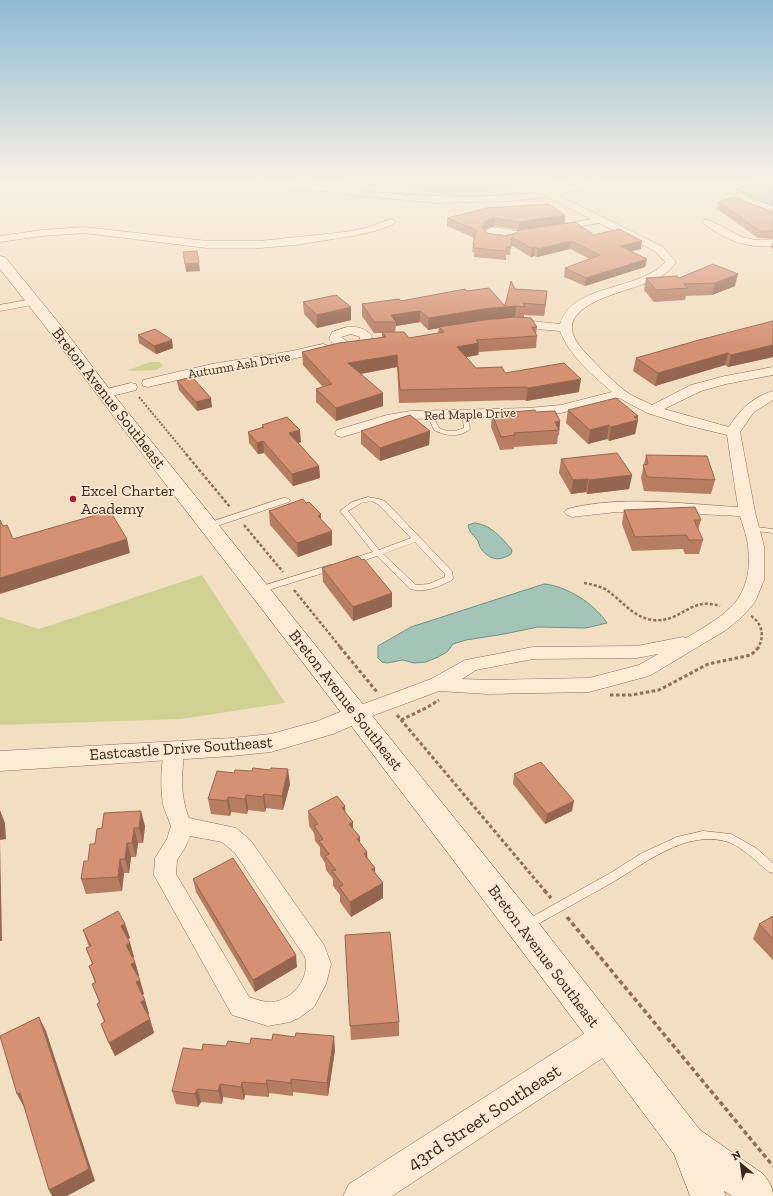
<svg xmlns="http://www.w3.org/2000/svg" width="773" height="1196" viewBox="0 0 773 1196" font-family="'Zilla Slab',serif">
  <rect width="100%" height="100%" fill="#f2dec1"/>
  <path fill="#d1d194" d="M310 179H570L519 189 448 194Z
    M150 362H160L163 366 156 370 126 371Z
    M202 575 285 703 181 719 0 725V617L39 629Z"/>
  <path fill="#a4c4b7" stroke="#6a9384" d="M773 181V206L751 198 736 189 759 182Z
    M474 523C490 524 502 538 512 550L511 554C500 562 488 560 480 547 479 545 479 543 478 541 474 535 469 533 468 525Z
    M544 584C567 586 595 604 607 623L586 628 538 627 504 634 466 640 453 644 447 652 438 657 426 662 414 663 403 660 387 663 382 662 378 658V646L411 627Z"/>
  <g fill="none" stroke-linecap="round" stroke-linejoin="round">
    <defs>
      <path id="service" d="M465 412 468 414 470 429C460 438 445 436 434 430L427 415 428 414H432L439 428C447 432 455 432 464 428L462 414Z
        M368 497 379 499 385 501 452 571 453 578 452 580C438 587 426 593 410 589L377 556 353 564H347L346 562 347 560 373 552 340 511 352 502ZM372 501 379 505 411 538 379 550 348 511 361 503ZM415 542 445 574V577L429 584 416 585 383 554Z
        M283 498H286L290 500 289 502 211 528H205L204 526 205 524Z
        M748 526 773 529V533L748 530 747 528Z
        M330 565H333L337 567 336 569 262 592H256L255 590 256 588Z
        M703 831 731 834 756 848 773 863V873L769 872C758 863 739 844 725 841 684 831 646 863 613 882 586 897 558 913 531 928L527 930 523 928 522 925 523 922 612 872 642 853 677 837Z"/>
      <path id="minor" d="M249 179C288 179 326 187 364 191 423 197 480 199 538 192L534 189 539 186 550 191 590 179H604L584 188 558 195 663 247 676 262C671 269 666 274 658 278 631 293 541 303 583 350 596 364 610 379 625 391 633 397 643 400 652 405L691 385 725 376 773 367V375L726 384 701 391 664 409 729 427C739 410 754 396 773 391V400L754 412 740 432 755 512 764 546V580L755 602 743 616 726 630 651 675 645 677 589 692 488 694 439 691 364 719 357 721 350 719 347 714 350 709 431 679 465 660 471 659 533 647 637 646 683 637 686 638C727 614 754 599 748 546 747 536 743 526 740 516L654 512H616L572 517 567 515 564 512 567 509C620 495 684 504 738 507L727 435 686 425 647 413 619 398 561 413 528 416 411 419 394 422 342 437 337 436 335 433 337 430 387 415 411 411 528 408 561 405 612 392C592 374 570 357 560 331L513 327 509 325 507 323 509 321 513 319 560 324C572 283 641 291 665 262L655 251 599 223 528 236 514 237 500 234 494 235 511 238 512 240 511 242C501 244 488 243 483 234 492 222 506 231 518 231 543 230 567 224 591 219L547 197 510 201 436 203 363 196 253 182ZM658 654 639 665 589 678 488 680 462 679 476 670 533 659 637 658Z
        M391 219 394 220 396 222 394 224 379 230 353 236 295 245 260 248H207L84 233 42 236 0 242V236L42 230 84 227 207 241H260L345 232 366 228Z
        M707 219 742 237 755 240H773V246C746 249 725 239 704 224L702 222 704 220Z
        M33 299 37 300 39 302 37 304 0 311V305Z
        M347 327C356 326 366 328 372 336L369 344H361L359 341 360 337 351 334 341 337 351 344 349 347C342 348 333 345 329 339L332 332Z
        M323 344 327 345 329 348 327 351 292 359 212 372 148 387 143 386 142 383 143 380 212 364 292 351Z
        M131 383 136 384 137 387 136 390 104 398 99 397 97 394 99 391Z
        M174 742 181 745C186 755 182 767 182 779 182 792 184 806 189 818L236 828 251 841 324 945 331 964 326 984 314 1007 299 1018 290 1022 268 1026 232 1015 154 875 155 858 167 839 171 826C169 820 166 814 164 808 160 794 160 757 167 745ZM190 836 222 842 235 853 305 957C311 979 290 1004 267 1002 261 1001 255 999 249 997L176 874 177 860 185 848Z"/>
      <path id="tertiary" d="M357 705 365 708 369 714 365 720 333 734 271 752 232 756 0 771V751L232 738 271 734 318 721Z
        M607 1022 618 1026 623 1037 618 1048 392 1196H343L349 1184 596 1026Z"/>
      <path id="secondary" d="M0 256 5 257 66 332 110 390 534 917 700 1130 763 1174C769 1181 773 1187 773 1196H732L724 1191 726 1196H690L674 1154C507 930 338 707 167 486 111 414 57 340 0 269Z"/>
    </defs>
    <use href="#service" stroke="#8d6e57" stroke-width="1"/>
    <use href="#minor" stroke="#8d6e57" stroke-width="1"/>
    <use href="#tertiary" stroke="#8d6e57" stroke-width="1"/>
    <use href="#secondary" stroke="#6f4f3a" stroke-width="1"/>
    <path stroke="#8d6e57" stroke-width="2" stroke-dasharray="2 1.5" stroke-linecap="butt" d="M139 397 187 455"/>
    <path stroke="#8d6e57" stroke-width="2.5" stroke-dasharray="3 2" stroke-linecap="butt" d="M186 454 230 507
      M244 525 283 572
      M584 583C591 584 598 586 605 589 621 599 633 618 653 620 682 623 689 596 720 606
      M294 590 341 648
      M751 616C762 623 765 636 758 648"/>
    <path stroke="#8d6e57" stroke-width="3" stroke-dasharray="3.5 2.5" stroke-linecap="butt" d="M340 647 377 692
      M610 695H631L659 690 708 664 751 655 759 647
      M397 715 545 891
      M401 720 426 708 439 700"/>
    <path stroke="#8d6e57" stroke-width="3.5" stroke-dasharray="4.5 3" stroke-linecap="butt" d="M544 890 551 898
      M567 917 773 1166"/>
    <use href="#service" fill="#fcecd5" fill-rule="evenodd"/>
    <use href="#minor" fill="#fcecd5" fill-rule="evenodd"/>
    <use href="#tertiary" fill="#fcecd5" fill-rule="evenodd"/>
    <use href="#secondary" fill="#fcecd5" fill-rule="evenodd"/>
  </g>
  <path fill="#b67d63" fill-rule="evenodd" d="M718 202 773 212V239L758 238 717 209Z
    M487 208 565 223 518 230 495 226 486 229 485 230 487 233 504 236 594 235 641 249 631 251 647 259 645 267 585 286 564 277 565 268 590 259 570 249 537 257 534 256 531 257 511 245 510 255H506V260L474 257V252H472L473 244 474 238 447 226V218Z
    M773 240V249L771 248Z
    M646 278H679L735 286 712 295 686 296 685 300 654 302 644 290Z
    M515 289 547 291 544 316 524 315V317L537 327 536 334 537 336 536 348 479 352 478 355 466 357 476 368 505 373 579 392 526 401 525 400 399 403 397 367 360 374 383 393V406L336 421 316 402V389L323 387 303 365 302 352 382 337V333H374L362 316V304L401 301 467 291 505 306ZM420 322 428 330 439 328 438 333 409 338 395 332 396 326Z
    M303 302 351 320 317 328 304 314Z
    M773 321V357L728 367 725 365 655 386 633 371 636 358Z
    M138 335 173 348 156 354 139 343Z
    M177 381 212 407 197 411 179 390Z
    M568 410 638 416 637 420H638L635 434 609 441 607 439 588 444 566 423Z
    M536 412 560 421 557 444 514 447V449L500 450 491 427 492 414Z
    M262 425 301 442 298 443 319 466 320 478 293 486 264 453 258 454 249 443 248 432 262 427Z
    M361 431H430L429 445 380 461 361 444Z
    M646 455 715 480 711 494 644 491 641 478Z
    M561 459 632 475 629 489 587 494 586 492 571 494 559 473Z
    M624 510 701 520 698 530 703 540 699 554H685L683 549 632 551 622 524Z
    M269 511 332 545 298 557 270 525Z
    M322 568 392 607 353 621 323 582Z
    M514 774 572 811 545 824 513 784Z
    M290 784 283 810 266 808 265 812 248 810 247 814 231 812 230 816 211 814 208 799Z
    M345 806V813L353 822V828L360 843 367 852V858L375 868V873L383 883V898L351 917 340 902V895L333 886V879L326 870 325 863 320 855V847L315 841 314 833 309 826 308 811Z
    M145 826 143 843H138L136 857H131L129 873H124L122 891 86 894 81 879 88 861 102 828Z
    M193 879 297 967 255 992 196 892Z
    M773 916V960L753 939 759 924Z
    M125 924 130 938 128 939 130 943 134 957 133 958 135 962 139 976 138 977 144 994 142 995 145 1000 149 1014H148L150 1019 154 1033 115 1056 106 1037 101 1024 104 1022 97 1004 99 1002 92 984 95 983 89 966 92 964 86 948 89 947 83 930Z
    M345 935 399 1022V1036L351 1040Z
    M250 1044 335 1050 328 1096 293 1092V1096L269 1093V1097L245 1095 244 1100 223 1097 222 1104 201 1102 198 1107 176 1104 172 1091 202 1050Z"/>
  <path fill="#946650" d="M565 215V223L518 230 519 222Z
    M495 218V226L486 229 482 235V227L486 221Z
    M571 241 570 249 537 257 538 249Z
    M642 241 641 249 619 254 620 246Z
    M535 247 534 256 531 257V248Z
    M647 259 645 267 585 286 586 278Z
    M199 263 200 271 186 272 185 264Z
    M738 274 735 286 712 295 715 283Z
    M547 291 546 302 544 316 545 305Z
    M516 306 515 318 439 327V328L428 330 429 318 483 309Z
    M351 307V320L317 328V315Z
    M420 311V322L396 326V322L391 315Z
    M172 340 173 348 156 354 154 346Z
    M479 343 478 355 456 359 457 347Z
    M773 345V357L728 367 731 355Z
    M728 353 725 365 655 386 658 373Z
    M397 355V367L349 376 348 363Z
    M581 379 579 392 526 401 528 388Z
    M383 393V406L336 421V408Z
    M211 398 212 407 197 411 196 402Z
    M638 416 637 421 638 420 635 434 609 441 611 427Z
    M560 421 559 435H558L559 430 555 422Z
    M609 425 607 439 588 444 590 430Z
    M300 430 301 442 290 445 289 433Z
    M430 431 429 445 380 461V448Z
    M263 441 264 453 258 454 257 443Z
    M319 466 320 478 293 486 292 474Z
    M632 475 629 489 587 494 589 480Z
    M588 479 586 492 571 494 573 480Z
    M321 514V528L318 516Z
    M332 531V545L298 557 297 543Z
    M127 539 130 553 0 594V578Z
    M392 593V607L353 621V607Z
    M288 769 290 784 283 810 282 796Z
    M264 794 266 808 265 812 263 797Z
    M246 795 248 810 247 814 245 799Z
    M228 797 231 812 230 816 227 801Z
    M574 801 572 811 545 824 547 814Z
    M345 806 346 821 342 808Z
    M0 810 5 823 6 839 0 840 2 941H0Z
    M141 811 145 826 143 843 139 828Z
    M353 822V836L349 824Z
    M134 828 138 843 136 857 132 843Z
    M360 837V852L357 839Z
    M127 843 131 857 129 873 125 859Z
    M367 852 368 867 364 854Z
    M120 859 124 873 122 891 118 877Z
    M375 868V882L372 869Z
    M383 883V898L351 917 350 902Z
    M125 924 130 938 125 940 121 926Z
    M130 943 134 957 131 959 126 945Z
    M296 955 297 967 255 992 253 980Z
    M135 962 139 976 135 978 131 964Z
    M140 980 144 994 140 996 136 982Z
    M145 1000 149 1014 146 1016 141 1002Z
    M39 1017 46 1031 95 1181 67 1196H52L49 1190Z
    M150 1019 154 1033 115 1056 109 1043Z
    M334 1036 335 1050 328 1096 327 1083Z
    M291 1079 293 1092V1096L291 1083Z
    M267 1080 269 1093V1097L266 1084Z
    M242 1082 245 1095 244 1100 241 1087Z
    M220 1084 223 1097 222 1104 218 1091Z
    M197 1089 201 1102 198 1107 195 1094Z
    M20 1093 27 1106 24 1107 17 1094Z"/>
  <path fill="#d49173" stroke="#946650" d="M734 197 773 212V231H760L718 202Z
    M549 204 565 215 519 222 495 218 486 221 482 227 487 233 504 236 516 233 519 230 575 222 594 235 619 229 642 241 620 246 647 259 586 278 565 268 600 255 571 241 538 249 535 247 531 248 512 237 511 247H507L506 251 474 248 475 244H473L476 230 447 218 487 208Z
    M197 251 199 263 185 264 183 252Z
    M713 264 738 274 715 283 684 284 688 288 656 290 646 278 677 276 679 278Z
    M511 281 515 289 547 291 545 305 523 303 525 307 516 306 483 309 429 318 420 311 391 315 396 322H374L362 304 399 299 401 301 465 289 467 291 489 288 505 306Z
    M336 295 351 307 317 315 303 302Z
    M516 317 531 318 537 327H532L537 336 476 340 479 343 457 347 476 368 502 367 505 373 564 363 581 379 528 388 526 387 400 390 397 355 348 363 383 393 336 408 316 389 332 384 302 352 339 343 386 337 382 332H404L409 338 444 332 439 327 484 320Z
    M773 321V345L731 355 728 353 658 373 636 358 699 340Z
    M155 329 172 340 154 346 138 335Z
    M192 377 211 398 196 402 177 381Z
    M616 398 638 416 634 417 638 420 611 427 609 425 590 430 568 410Z
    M535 410 536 412 555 411 560 421 555 422 559 430 514 433 515 435 501 437 492 414Z
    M410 415 430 431 380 448 361 431Z
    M287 417 300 430 289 433 319 466 292 474 263 441 257 443 248 432 264 427 262 425Z
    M617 453 632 475 589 480 588 479 573 480 561 459Z
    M646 455 707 456 715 480 647 477 643 465 648 464Z
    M303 499 306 503 309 502 321 514 318 516 332 531 297 543 269 511Z
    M695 507 701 520H694L703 540H689L686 535 635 537 624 510Z
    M110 511 127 539 0 578V520L3 526 7 525 13 539Z
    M358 556 362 560 364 559 392 593 353 607 322 568Z
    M541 762 574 801 547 814 514 774Z
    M253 768 270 770 271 768 288 769 282 796 264 794 263 797 246 795 245 799 228 797 227 801 208 799 217 771 234 773 235 770 252 771Z
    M337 796 345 806 342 808 353 822 349 824 360 837 357 839 367 852 364 854 375 868 372 869 383 883 350 902 339 887 343 885 332 871 336 870 325 856 329 854 319 841 323 839 314 826 318 824 308 811Z
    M141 811 139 828H134L132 843H127L125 859H120L118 877 81 879 84 861H88L90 844H95L97 829 102 828 104 813Z
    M233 858 296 955 253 980 193 879Z
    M118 911 125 924 121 926 130 943 126 945 135 962 131 964 140 980 136 982 145 1000 141 1002 150 1019 109 1043 101 1024 105 1021 97 1004 100 1002 92 984 96 982 89 966 93 964 86 948 91 946 83 930Z
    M773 916V939L759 924Z
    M390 932 399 1022 350 1026 345 935Z
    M39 1017 89 1169 49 1190 20 1093 17 1094 0 1036Z
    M296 1033 334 1036 327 1083 291 1079V1083L267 1080 266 1084 242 1082 241 1087 220 1084 218 1091 197 1089 195 1094 172 1091 183 1048 202 1050 203 1044 226 1046 228 1041 250 1044 251 1038 272 1040 273 1034 295 1037Z"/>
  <linearGradient id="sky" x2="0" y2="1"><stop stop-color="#8dbad4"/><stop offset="0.52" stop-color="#f9f0e3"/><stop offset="1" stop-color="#f9f0e3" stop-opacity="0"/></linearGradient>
  <rect width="773" height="347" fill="url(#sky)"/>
  <circle fill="#a22130" stroke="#f9e9d1" stroke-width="1.5" cx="73" cy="499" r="4"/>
  <g text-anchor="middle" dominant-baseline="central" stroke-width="3" stroke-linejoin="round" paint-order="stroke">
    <g font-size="13" fill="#3c281c" stroke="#f9e9d1">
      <text transform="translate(239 365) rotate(-10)">Autumn Ash Drive</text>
      <text transform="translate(470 414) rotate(-2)">Red Maple Drive</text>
    </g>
    <g font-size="16" fill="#3c281c" stroke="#f9e9d1">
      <text transform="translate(109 398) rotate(52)">Breton Avenue Southeast</text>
      <text transform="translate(346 700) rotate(52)">Breton Avenue Southeast</text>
      <text transform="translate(181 748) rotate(-4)">Eastcastle Drive Southeast</text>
      <text transform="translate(544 956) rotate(53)">Breton Avenue Southeast</text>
    </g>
    <g font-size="16" fill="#3c281c" stroke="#f9e9d1" text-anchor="start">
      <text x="81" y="490">Excel Charter<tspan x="81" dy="18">Academy</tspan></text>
    </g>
    <g font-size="19" fill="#3c281c" stroke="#f9e9d1">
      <text transform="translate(484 1117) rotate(-33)">43rd Street Southeast</text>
    </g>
  </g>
  <g transform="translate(741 1164) rotate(331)" stroke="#f9e9d1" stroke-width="3" paint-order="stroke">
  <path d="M0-3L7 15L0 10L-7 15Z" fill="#3c281c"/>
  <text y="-6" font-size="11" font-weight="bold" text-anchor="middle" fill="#3c281c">N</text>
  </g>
</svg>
